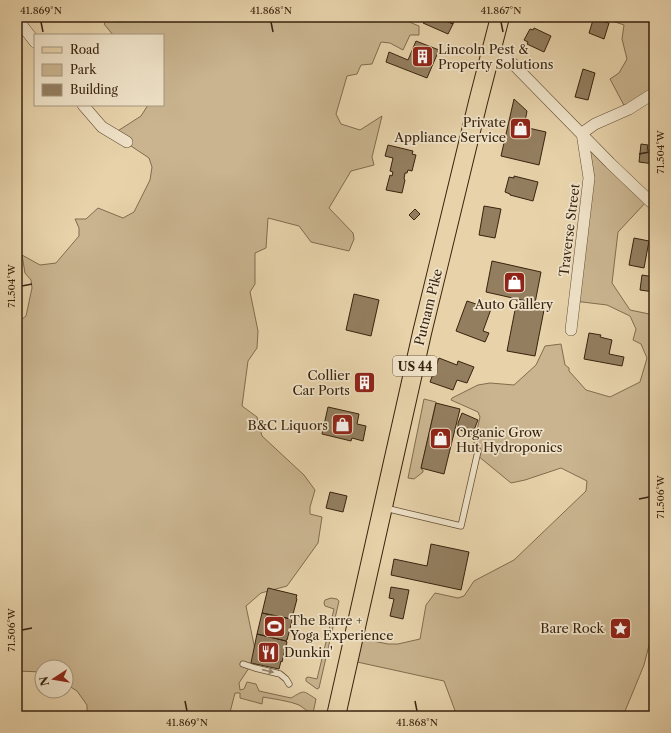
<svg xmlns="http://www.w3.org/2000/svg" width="671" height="733" viewBox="0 0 671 733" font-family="'Libre Caslon Text',serif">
  <rect width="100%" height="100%" fill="#e7d2aa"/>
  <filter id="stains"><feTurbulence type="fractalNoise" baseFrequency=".005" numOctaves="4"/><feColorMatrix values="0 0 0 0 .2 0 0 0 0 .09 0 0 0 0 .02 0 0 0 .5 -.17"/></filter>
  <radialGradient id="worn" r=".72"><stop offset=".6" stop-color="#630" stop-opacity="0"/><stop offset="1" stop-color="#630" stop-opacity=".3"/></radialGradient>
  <path fill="#c9b48f" stroke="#806c4e" d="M132 17H397L419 26V35H410L403 50 390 43 381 42 372 64 361 65 357 74 347 76 336 114 341 124 360 130 382 116 372 157 374 165 351 171 329 208 353 233 354 239 349 251 311 242 299 226 268 218 266 248 255 253V284L250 292 258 331 257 348 248 361 242 406 257 417 262 436 304 475 315 490 310 507V514L322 517 318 543 287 586 261 593 246 606 258 664 249 668 239 683 240 690 244 689 247 682 256 684 259 691 291 698C305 690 302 690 316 699L313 713C307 712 304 708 299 705 289 701 274 699 263 697L262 704 240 698V693H235L229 716H87V705L77 691 66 684V667H42V672L17 671 22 653 17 646V323L26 316 32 288 31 280 25 273 22 255 40 265 56 263 79 236V228L75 219H86L98 208 123 218 134 212 150 180 152 167 149 158 113 134 141 116 148 105H163V35H113L104 24 107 21 121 22Z
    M605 17H654V93L626 109 610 79 619 73 627 59 622 39 624 25 604 18Z
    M582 143 647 201 618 232 612 283 630 310 654 315V626L644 665 623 716H457L444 681 348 660 353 637 388 644H398L420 639 426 605 435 593 458 598 464 596 474 581 514 560 586 491 587 481 561 468 525 480 511 483 472 451 480 417 478 412 451 400 452 398 478 385 490 383 514 385 536 365 545 346 561 344 565 365 569 368V371L586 390 610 397 640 382 647 358 641 344 633 340 636 329 630 316 607 305 574 301 587 179Z
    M424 399 436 402 421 469 423 470V472L414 479 408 478Z
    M331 598 337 599 339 601 319 688 317 689 306 681V678L308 677 317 679 334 609 325 606 324 603 325 600Z"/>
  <path fill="#937e5f" stroke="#38230e" d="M426 17H438L453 24 448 34 423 23Z
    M438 17H456L453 24Z
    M594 17H602L601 21 609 23 604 39 589 33Z
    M534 28 551 36 544 52 527 44 528 42 524 40 530 29 533 30Z
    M416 41 439 50 427 78 386 62 389 52 408 60Z
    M583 69 595 73 588 100 575 97Z
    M514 99 527 111 524 127 546 132 539 165 501 156Z
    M641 144 648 145 647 150H654V164L639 162Z
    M388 145 413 151 412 154 416 155 412 171 408 170 407 173H405L404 179 405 180 402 193 386 190 390 175 392 176 393 172 390 171 393 158 385 156Z
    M514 176 538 182 533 201 510 195V194L505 192 509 177 514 178Z
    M484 206 501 209 495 238 479 235Z
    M415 209 420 214 414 220 409 215Z
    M634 238 649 241 644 268 629 265Z
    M492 261 541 272 535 303 486 292Z
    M642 275 654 277V292L640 290Z
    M354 294 379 300 371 336 346 330Z
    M467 301 491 309 483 331 489 333 485 342 456 331Z
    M516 305 544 310 535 356 507 351Z
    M589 333 601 335 600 337 612 340 609 354 624 357 622 366 584 359Z
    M439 358 457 365 458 361 474 367 467 383 457 380 453 390 430 382Z
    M360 377 373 381 370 388 358 383Z
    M436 403 460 409 444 474 421 468Z
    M328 407 359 414 357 424 366 426 363 441 352 438 351 441 322 434Z
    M462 413 478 420 472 435 458 429V423Z
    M330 492 347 496 343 512 326 508Z
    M431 544 469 552 461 590 391 575 394 559 427 566Z
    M391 587 409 590 403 619 390 616 394 599 389 598Z
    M268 588 297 595 296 598 297 599 292 618H291V619L262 613Z
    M262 613 291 619 292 621 287 640H286V641L257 634Z
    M257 634 286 641 287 642 282 662 281 661 279 669 251 663Z"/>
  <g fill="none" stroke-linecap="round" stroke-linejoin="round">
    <defs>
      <path id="service" d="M385 508 461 526 478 451
        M243 664 255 668 280 674 286 679 289 684"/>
      <path id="minor" d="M17 19 35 42
        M493 46 513 64 610 163 654 205
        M83 105 102 127 127 142
        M571 330 589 178 582 133 595 124 629 109 654 93"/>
      <path id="primary" d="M336 716 422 333 440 259 478 102 500 17"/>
    </defs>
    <use href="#service" stroke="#644f35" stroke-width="7"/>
    <use href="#minor" stroke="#644f35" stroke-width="12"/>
    <use href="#primary" stroke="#38230e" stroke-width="20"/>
    <use href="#service" stroke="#efe2c8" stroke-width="5.5"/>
    <use href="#minor" stroke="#efe2c8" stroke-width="11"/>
    <use href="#primary" stroke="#e7d2aa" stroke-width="18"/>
  </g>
  <defs><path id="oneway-solid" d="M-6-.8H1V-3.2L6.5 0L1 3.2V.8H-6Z"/></defs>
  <use fill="#94826b" href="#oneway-solid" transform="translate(268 671) rotate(13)"/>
  <path fill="none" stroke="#38230e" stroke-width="1.5" d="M41 22 43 32M271 22 273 32M501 22 503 32M639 154 649 152M22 286 32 284M639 499 649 497M22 630 32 628M185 701 187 711M415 701 417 711"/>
  <defs>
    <symbol id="building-square" viewBox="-11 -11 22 22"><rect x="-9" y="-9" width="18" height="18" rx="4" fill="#8f2418" stroke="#efe2c8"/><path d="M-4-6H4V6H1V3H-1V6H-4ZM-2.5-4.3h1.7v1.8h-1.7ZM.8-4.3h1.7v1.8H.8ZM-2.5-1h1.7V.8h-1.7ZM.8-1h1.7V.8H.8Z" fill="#fff"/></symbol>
    <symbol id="shop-square" viewBox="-11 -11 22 22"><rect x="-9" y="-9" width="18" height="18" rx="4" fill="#8f2418" stroke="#efe2c8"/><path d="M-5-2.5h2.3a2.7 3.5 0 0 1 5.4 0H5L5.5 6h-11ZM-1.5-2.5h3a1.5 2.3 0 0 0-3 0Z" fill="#fff"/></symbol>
    <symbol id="stadium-square" viewBox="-11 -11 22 22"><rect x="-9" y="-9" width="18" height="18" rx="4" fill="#8f2418" stroke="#efe2c8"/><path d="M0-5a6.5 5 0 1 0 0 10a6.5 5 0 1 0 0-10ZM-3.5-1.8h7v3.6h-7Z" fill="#fff"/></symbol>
    <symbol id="sight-square" viewBox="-11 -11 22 22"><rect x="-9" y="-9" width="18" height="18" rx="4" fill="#8f2418" stroke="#efe2c8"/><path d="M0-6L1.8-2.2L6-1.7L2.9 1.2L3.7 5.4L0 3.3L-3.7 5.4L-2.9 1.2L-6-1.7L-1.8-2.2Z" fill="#fff"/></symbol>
    <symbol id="restaurant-square" viewBox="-11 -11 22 22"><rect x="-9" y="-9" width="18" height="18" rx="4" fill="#8f2418" stroke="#efe2c8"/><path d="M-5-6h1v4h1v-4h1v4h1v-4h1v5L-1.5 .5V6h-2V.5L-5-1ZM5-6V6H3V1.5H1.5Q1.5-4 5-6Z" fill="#fff"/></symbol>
  </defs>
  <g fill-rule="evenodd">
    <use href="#building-square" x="410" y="44" width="25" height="25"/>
    <use href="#shop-square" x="508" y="116" width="25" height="25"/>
    <use href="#shop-square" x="502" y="270" width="25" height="25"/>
    <use href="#building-square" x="352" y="370" width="25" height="25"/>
    <use href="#shop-square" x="330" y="412" width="25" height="25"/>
    <use href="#shop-square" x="428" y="426" width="25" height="25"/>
    <use href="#stadium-square" x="262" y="614" width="25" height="25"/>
    <use href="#sight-square" x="608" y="616" width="25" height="25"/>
    <use href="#restaurant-square" x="256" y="640" width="25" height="25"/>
  </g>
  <g text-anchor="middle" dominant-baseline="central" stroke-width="3.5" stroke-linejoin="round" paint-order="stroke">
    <rect fill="#efe2c8" stroke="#6f5c46" stroke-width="1" x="393" y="356" width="44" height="20" rx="3"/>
    <g font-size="12" font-weight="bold" fill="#38230e">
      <text x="415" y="366">US 44</text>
    </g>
    <g font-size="13" fill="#38230e" stroke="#efe2c8" text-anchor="start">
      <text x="438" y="49">Lincoln Pest &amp;<tspan x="438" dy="15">Property Solutions</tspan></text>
      <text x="506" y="122" text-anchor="end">Private<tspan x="506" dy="15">Appliance Service</tspan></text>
      <text x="514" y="304" text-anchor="middle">Auto Gallery</text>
      <text x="350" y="375" text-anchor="end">Collier<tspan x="350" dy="15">Car Ports</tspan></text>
      <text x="328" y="425" text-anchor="end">B&amp;C Liquors</text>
      <text x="456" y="432">Organic Grow<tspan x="456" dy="15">Hut Hydroponics</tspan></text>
      <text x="290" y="620">The Barre +<tspan x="290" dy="15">Yoga Experience</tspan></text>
      <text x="604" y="628" text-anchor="end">Bare Rock</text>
      <text x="284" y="652">Dunkin'</text>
    </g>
    <g font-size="13" fill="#38230e" stroke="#efe2c8">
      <text transform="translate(569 230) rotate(-83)">Traverse Street</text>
      <text transform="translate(428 307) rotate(-76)">Putnam Pike</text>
    </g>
  </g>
  <rect width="671" height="733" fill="none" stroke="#e7d2aa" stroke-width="44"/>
  <rect x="34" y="34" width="130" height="72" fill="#efe2c8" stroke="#a6967e"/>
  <rect x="42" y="47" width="20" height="6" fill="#e7d2aa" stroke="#a6967e"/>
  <text x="70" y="54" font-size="12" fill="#38230e">Road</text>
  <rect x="42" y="64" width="20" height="12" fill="#c9b48f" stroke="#a6967e"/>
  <text x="70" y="74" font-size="12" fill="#38230e">Park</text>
  <rect x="42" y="84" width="20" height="12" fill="#937e5f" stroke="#a6967e"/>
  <text x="70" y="94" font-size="12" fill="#38230e">Building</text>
  <g transform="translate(54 679) rotate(258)"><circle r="19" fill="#efe2c8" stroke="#a6967e"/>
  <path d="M0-3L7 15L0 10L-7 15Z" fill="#8f2418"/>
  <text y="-6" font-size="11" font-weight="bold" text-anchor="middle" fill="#38230e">N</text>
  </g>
  <rect x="22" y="22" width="627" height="689" fill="none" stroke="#38230e" stroke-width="1.5"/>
  <g font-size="10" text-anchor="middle" fill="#38230e">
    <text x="41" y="14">41.869°N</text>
    <text x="271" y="14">41.868°N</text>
    <text x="501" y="14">41.867°N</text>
    <text transform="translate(660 152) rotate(-90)" y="4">71.504°W</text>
    <text transform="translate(11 286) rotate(-90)" y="4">71.504°W</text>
    <text transform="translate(660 497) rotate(-90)" y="4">71.506°W</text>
    <text transform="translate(11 630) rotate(-90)" y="4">71.506°W</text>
    <text x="187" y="726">41.869°N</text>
    <text x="417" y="726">41.868°N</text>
  </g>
  <rect width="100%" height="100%" filter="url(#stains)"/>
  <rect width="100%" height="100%" fill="url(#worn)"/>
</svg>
